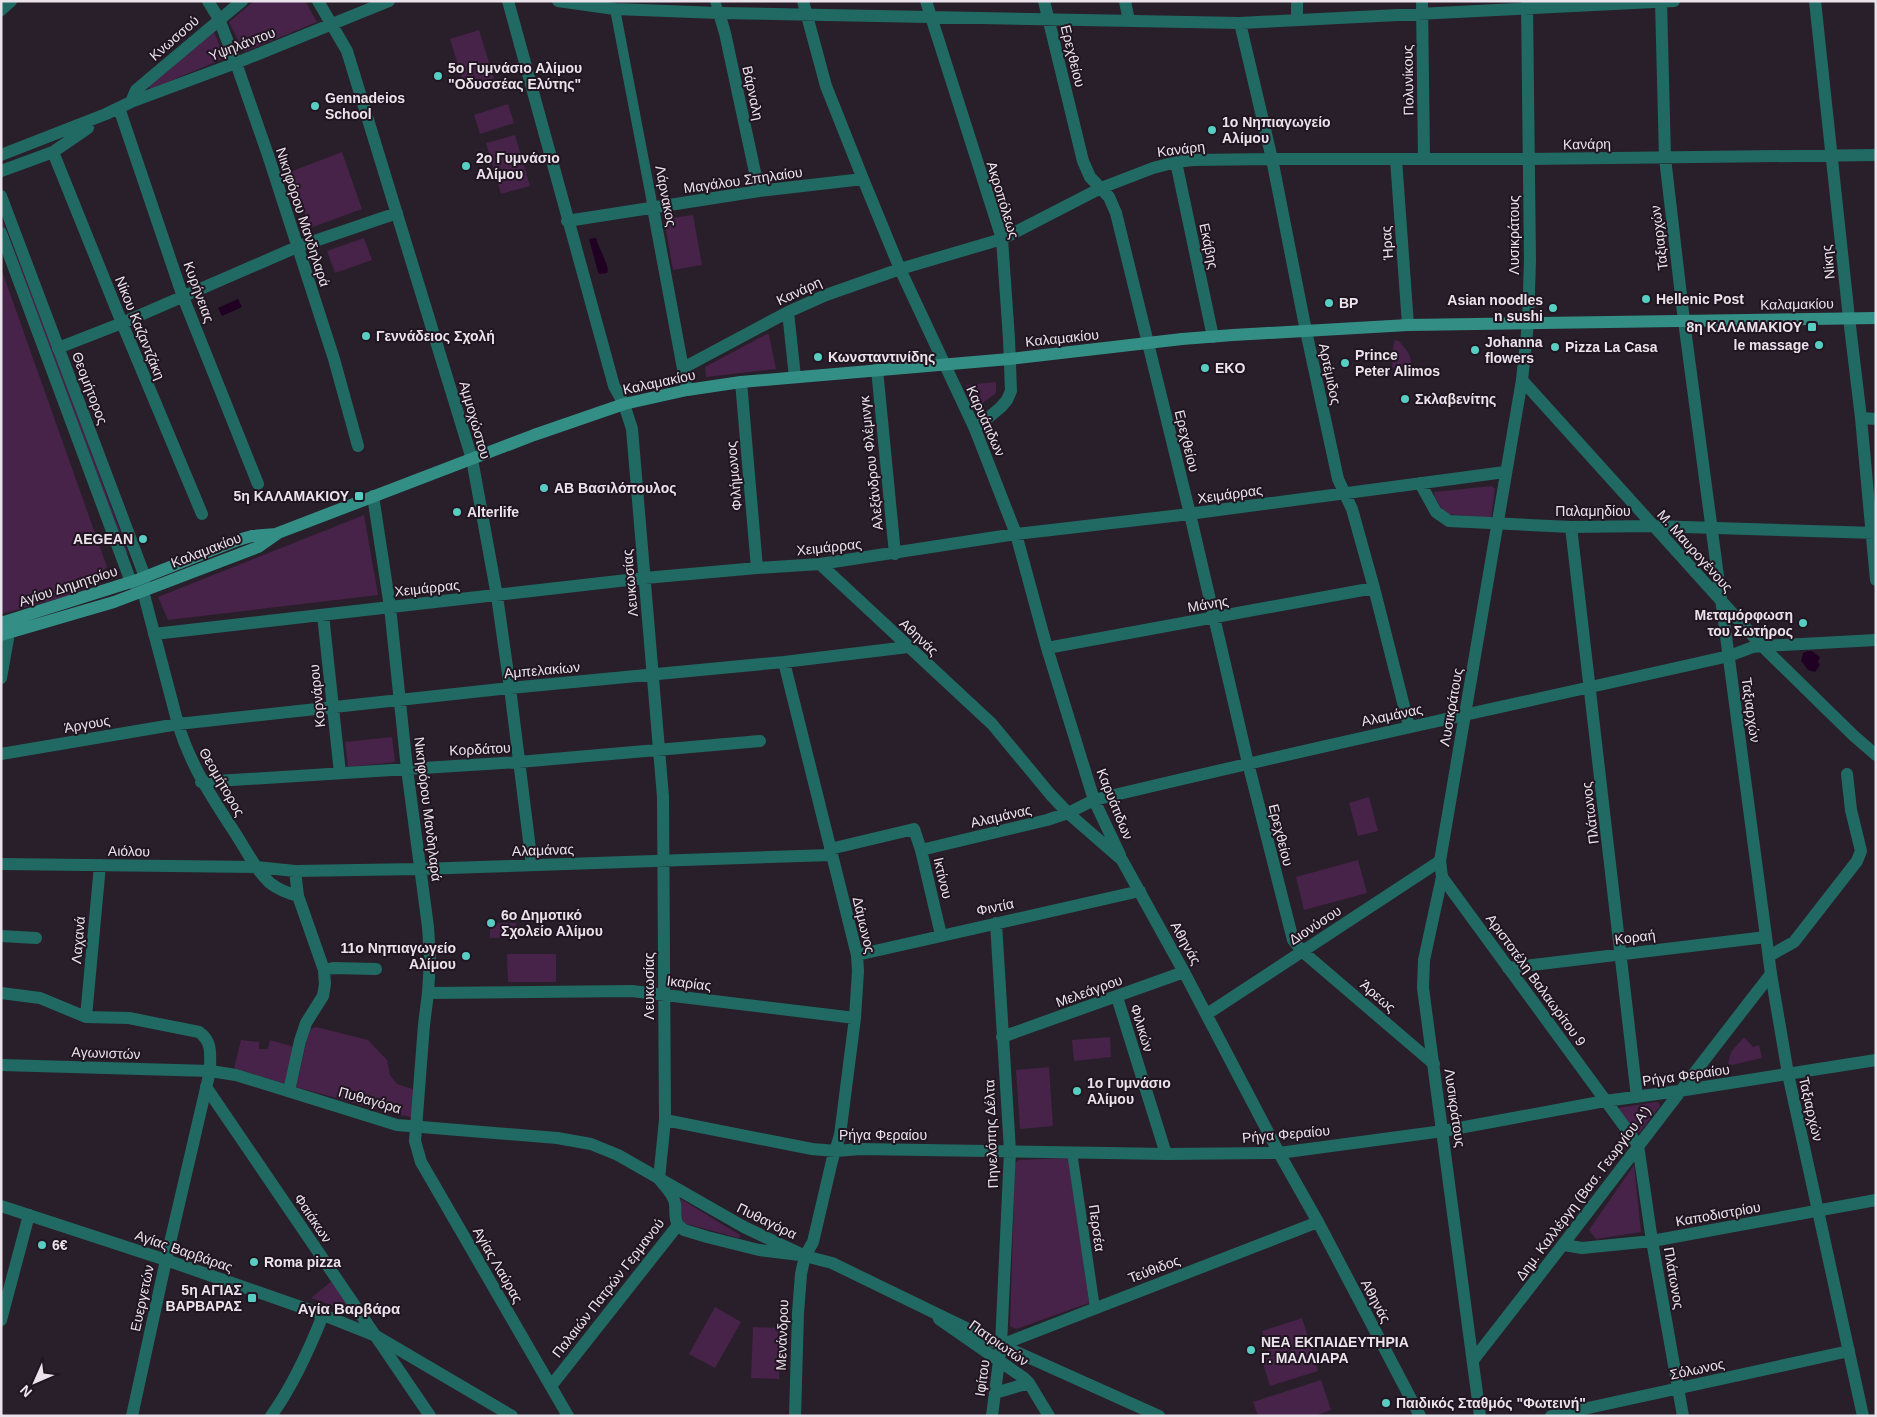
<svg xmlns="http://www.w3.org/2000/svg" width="1877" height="1417" viewBox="0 0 1877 1417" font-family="Arial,sans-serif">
  <rect width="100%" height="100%" fill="#291f2a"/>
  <path fill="#472249" d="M254 1H305L317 22 244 52 229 22Z
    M479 30 494 79 465 88 450 39Z
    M214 32 225 58 151 89 148 86Z
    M508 104 514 123 480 134 474 115Z
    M515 135 530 186 501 194 486 143Z
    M342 152 362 209 310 228 290 172Z
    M693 215 702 265 673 270 664 219Z
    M1 217 51 342 128 553 125 554 1 224Z
    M364 238 372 260 335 273 327 251Z
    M1 268 107 567 98 582 78 591 79 593 1 614Z
    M767 334 769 335 776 369 706 377 705 367Z
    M1395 340 1399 341C1406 350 1416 359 1408 370L1397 371 1392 367 1393 346Z
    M996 382V393L976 408 966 385Z
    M1492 486 1495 489 1491 518 1445 514 1435 497 1434 492Z
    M364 515 378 595 168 620 158 597Z
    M392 737 395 762 348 767 345 742Z
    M1369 797 1378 831 1358 836 1349 803Z
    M1358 860 1367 893 1304 910 1296 877Z
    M490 923H516L517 937 490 938Z
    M507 954H556V982H508Z
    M316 1027 368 1040 387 1060 390 1075 397 1084 415 1090 412 1117 395 1114 296 1087 309 1030Z
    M1110 1037 1111 1057 1074 1061 1072 1040Z
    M1744 1037 1753 1047 1759 1045 1762 1058 1732 1065 1728 1064 1731 1052Z
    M241 1040 259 1042V1049H268L270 1040 294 1047 286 1084 234 1068Z
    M1049 1067 1053 1126 1020 1129 1016 1070Z
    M1656 1102 1659 1103 1660 1106 1640 1132 1635 1135 1618 1108Z
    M1067 1158 1070 1162 1089 1303 1016 1329 1010 1326 1015 1164 1018 1160Z
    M1634 1165 1641 1232 1596 1239 1589 1230Z
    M679 1198 740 1235 739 1238 683 1223Z
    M332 1281 350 1306 349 1309 346 1310 311 1298Z
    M715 1307 741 1322 715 1368 689 1354Z
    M1302 1318 1310 1343 1270 1356 1262 1331Z
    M753 1327 781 1328 779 1379 751 1378Z
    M1310 1344 1318 1371 1270 1386 1262 1360Z
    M1321 1380 1331 1410 1314 1416H1258L1253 1402Z"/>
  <path fill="#200123" d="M596 238C599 249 605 257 608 270L607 273 600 274 598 272 589 239Z
    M238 299 242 307 222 316 218 308Z
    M1807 651H1812L1820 657 1818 662 1820 665 1815 672 1808 670 1801 661 1803 653Z"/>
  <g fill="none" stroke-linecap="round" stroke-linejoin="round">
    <path stroke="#216a63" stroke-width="10" d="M715 1 719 13
      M615 9 653 208
      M1072 1152 1095 1308"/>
    <path stroke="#216a63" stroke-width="12" d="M208 1 219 19 236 63 268 155 334 359 358 446
      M318 1 347 51 472 459 497 596 510 688 532 865
      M508 1 614 386 624 404 632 429 663 797 665 1120 659 1179C665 1187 674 1194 675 1204 676 1212 674 1218 678 1225
      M558 1 615 9 719 13 1240 23 1674 1
      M803 1 826 86 863 179 900 269 975 429 1016 534 1047 648 1094 800 1120 855
      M926 1 1002 239 1009 339 1011 391 1007 400 1001 407 975 429
      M1044 1 1083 161 1090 177 1109 197 1116 213 1190 514 1248 763 1293 940 1303 952 1434 1064
      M1125 1 1129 21
      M1297 1V20
      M1422 1 1424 159
      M1661 1 1665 158 1684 321
      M1815 1 1849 318 1861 418 1876 580
      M1527 4 1530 260 1528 323 1522 380 1762 646 1854 736 1876 755
      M1 10 11 1
      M719 13 725 33 759 191
      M1240 23 1272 159 1306 331 1338 479 1352 509 1374 588 1409 726
      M131 102 136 90 242 1
      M119 108 183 297 258 484
      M53 152 122 323 202 514
      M1 155 106 114 131 102 236 63 389 1
      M1396 159 1408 325
      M1176 162 1213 337
      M1 171 53 152 88 128
      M653 208 687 390
      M567 221 759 191 863 179
      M788 312 795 377
      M58 348 122 323 297 247 397 213
      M683 368 788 312 826 295 900 269 1002 239 1101 188 1153 168 1176 162 1193 160 1272 159H1528L1876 155
      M877 369 895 554
      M741 382 757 568
      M1861 418 1876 419
      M1420 483 1436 512 1449 521 1571 527 1652 526 1876 533
      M373 496 390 607 407 769 428 927 430 959 428 993 424 1025 415 1141 421 1162 568 1416
      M1571 527 1637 1097
      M820 564 992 724 1050 794 1068 813 1122 860 1184 972 1279 1153 1318 1222 1420 1416
      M135 585 143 591 178 724C191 767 213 799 237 836 247 852 256 870 270 883 279 890 287 893 298 896
      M323 615 340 773
      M154 634 645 578 757 568 820 564 1016 534 1181 515 1505 472
      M1047 648 1374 588
      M784 662 857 955 858 971 855 1018 840 1135 832 1161 813 1242 805 1256 801 1274 798 1313 795 1416
      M1 678 8 639 7 633 8 624
      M1 754 178 724 510 688 784 662 908 647
      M201 782 519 762 760 741
      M830 849 914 829 921 850 941 935
      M921 850 1047 820 1068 813 1094 800C1305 749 1517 704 1729 656L1753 647 1762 646 1876 640
      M1 864 256 867 295 871 420 869 831 855
      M1442 877 1638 1145 1652 1241 1683 1416
      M1 936 36 938
      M857 955 1140 891
      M1769 956 1794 942 1857 861 1861 851 1851 810 1847 774
      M1508 968 1766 937
      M324 970 333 968 376 969
      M1 993 40 998 86 1017 129 1018 199 1032C213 1042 210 1055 210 1071L1 1065
      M428 993 632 991 855 1018
      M1117 997 1166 1154
      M1207 1014 1440 861
      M86 1017 100 865
      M1002 1037 1184 972
      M206 1087 430 1416
      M289 1091 300 1041 306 1023 323 996 325 984 324 970 298 896 295 871
      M665 1120 812 1149 836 1151 860 1149 1166 1154 1279 1153 1443 1131 1605 1101 1679 1091 1876 1060
      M678 1225 684 1230 707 1237 759 1250 800 1255
      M1564 1245 1582 1248 1652 1241 1876 1200
      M939 1319 1024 1378 1029 1383 1049 1416
      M1 1320 29 1215
      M1001 1345 1318 1222
      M1474 1359C1574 1232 1671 1102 1771 974
      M551 1386 678 1225
      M995 1393 1029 1383
      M132 1416 166 1260
      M271 1416C293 1386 309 1350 323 1315
      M992 1416 1001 1345 1010 1151 996 923
      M1551 1416 1849 1351"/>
    <path stroke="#216a63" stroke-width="12" d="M1 196 145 577 143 587
      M1 233 131 582
      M1684 321 1771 974 1788 1074 1863 1416
      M1 1206 166 1260 318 1313 376 1336 512 1416
      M166 1260 210 1071 236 1075 397 1125 557 1138 591 1144 618 1155 744 1227 805 1256 832 1263 1001 1345 1159 1416
      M1480 1416 1423 988 1424 960 1442 877 1440 861 1522 380"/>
    <path stroke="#338f85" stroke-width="12" d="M1 623 137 580 238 540 252 536 276 534
      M1 635 114 602 143 591 258 547 278 533 534 435 624 404 687 390 741 382 1009 359 1182 339 1233 335 1408 325 1876 318"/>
  </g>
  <g fill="#57cec1" stroke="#201520" stroke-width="2">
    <circle cx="438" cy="76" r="5"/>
    <circle cx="315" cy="106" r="5"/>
    <circle cx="1212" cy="130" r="5"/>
    <circle cx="466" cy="166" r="5"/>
    <circle cx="1646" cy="299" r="5"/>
    <circle cx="1329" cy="303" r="5"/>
    <circle cx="1553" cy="308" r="5"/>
    <rect x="1807" y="322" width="10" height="10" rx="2.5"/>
    <circle cx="366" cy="336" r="5"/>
    <circle cx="1819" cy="345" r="5"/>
    <circle cx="1555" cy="347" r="5"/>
    <circle cx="1475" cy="350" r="5"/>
    <circle cx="818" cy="357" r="5"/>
    <circle cx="1345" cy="363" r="5"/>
    <circle cx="1205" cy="368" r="5"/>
    <circle cx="1405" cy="399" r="5"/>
    <circle cx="544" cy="488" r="5"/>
    <rect x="354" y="491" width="10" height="10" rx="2.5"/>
    <circle cx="457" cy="512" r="5"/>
    <circle cx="143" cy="539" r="5"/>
    <circle cx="1803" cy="623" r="5"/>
    <circle cx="491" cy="923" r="5"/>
    <circle cx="466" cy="956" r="5"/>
    <circle cx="1077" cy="1091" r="5"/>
    <circle cx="42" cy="1245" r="5"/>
    <circle cx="254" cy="1262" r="5"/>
    <rect x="247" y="1293" width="10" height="10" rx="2.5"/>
    <circle cx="1251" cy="1350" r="5"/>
    <circle cx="1386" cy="1403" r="5"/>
  </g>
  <g text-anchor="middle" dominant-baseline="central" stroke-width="4" stroke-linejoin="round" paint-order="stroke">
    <g font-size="14" fill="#ebe3eb" stroke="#201520">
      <text transform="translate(174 38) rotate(-41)">Κνωσσού</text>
      <text transform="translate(242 44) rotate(-21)">Υψηλάντου</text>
      <text transform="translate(1073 56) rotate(76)">Ερεχθείου</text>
      <text transform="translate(1408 80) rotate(-91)">Πολυνίκους</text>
      <text transform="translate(753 93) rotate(78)">Βάρναλη</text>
      <text transform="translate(1587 144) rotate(-1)">Κανάρη</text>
      <text transform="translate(1181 149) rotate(-7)">Κανάρη</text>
      <text transform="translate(743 180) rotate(-8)">Μαγάλου Σπηλαίου</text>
      <text transform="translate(666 196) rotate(79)">Λάρνακος</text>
      <text transform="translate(1003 200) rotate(73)">Ακροπόλεως</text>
      <text transform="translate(303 217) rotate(72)">Νικηφόρου Μανδηλαρά</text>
      <text transform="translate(1514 235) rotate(-90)">Λυσικράτους</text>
      <text transform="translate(1659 238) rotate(-97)">Ταξιαρχών</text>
      <text transform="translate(1387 243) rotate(-94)">Ήρας</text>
      <text transform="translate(1209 246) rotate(78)">Εκάβης</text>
      <text transform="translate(1828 262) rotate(-96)">Νίκης</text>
      <text transform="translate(799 291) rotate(-25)">Κανάρη</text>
      <text transform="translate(199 292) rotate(70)">Κυρήνειας</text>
      <text transform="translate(1797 304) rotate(-1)">Καλαμακίου</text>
      <text transform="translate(140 328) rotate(68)">Νίκου Καζαντζάκη</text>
      <text transform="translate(1062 338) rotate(-6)">Καλαμακίου</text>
      <text transform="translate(1330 374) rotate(78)">Αρτέμιδος</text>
      <text transform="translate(659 382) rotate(-12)">Καλαμακίου</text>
      <text transform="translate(90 388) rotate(69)">Θεομήτορος</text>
      <text transform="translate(475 420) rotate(74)">Αμμοχώστου</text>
      <text transform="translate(986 421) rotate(66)">Καρυάτιδων</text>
      <text transform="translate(1187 441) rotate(76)">Ερεχθείου</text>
      <text transform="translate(871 463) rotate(-96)">Αλεξάνδρου Φλέμινγκ</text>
      <text transform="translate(734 476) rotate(-95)">Φιλήμωνος</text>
      <text transform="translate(1230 494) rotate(-8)">Χειμάρρας</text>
      <text x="1593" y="511">Παλαμηδίου</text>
      <text transform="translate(829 547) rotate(-6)">Χειμάρρας</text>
      <text transform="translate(206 550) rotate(-21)">Καλαμακίου</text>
      <text transform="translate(1695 551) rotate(48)">Μ. Μαυρογένους</text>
      <text transform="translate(630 583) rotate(-95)">Λευκωσίας</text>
      <text transform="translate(68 586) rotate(-18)">Αγίου Δημητρίου</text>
      <text transform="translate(427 588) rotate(-6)">Χειμάρρας</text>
      <text transform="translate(1208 604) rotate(-10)">Μάνης</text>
      <text transform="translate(919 637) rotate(43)">Αθηνάς</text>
      <text transform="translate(542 670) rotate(-5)">Αμπελακίων</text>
      <text transform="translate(317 696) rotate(-96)">Κορνάρου</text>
      <text transform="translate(1451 707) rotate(-80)">Λυσικράτους</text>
      <text transform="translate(1751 710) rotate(82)">Ταξιαρχών</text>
      <text transform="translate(1392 715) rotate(-12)">Αλαμάνας</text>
      <text transform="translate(87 724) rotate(-10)">Άργους</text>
      <text transform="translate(480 749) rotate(-3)">Κορδάτου</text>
      <text transform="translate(222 782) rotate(60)">Θεομήτορος</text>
      <text transform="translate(1115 804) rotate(68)">Καρυάτιδων</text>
      <text transform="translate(428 809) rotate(83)">Νικηφόρου Μανδηλαρά</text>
      <text transform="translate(1590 813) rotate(-97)">Πλάτωνος</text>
      <text transform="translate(1001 816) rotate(-13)">Αλαμάνας</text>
      <text transform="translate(1281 835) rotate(76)">Ερεχθείου</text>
      <text transform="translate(543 850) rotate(-2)">Αλαμάνας</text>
      <text transform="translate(129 851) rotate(1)">Αιόλου</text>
      <text transform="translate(943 878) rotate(77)">Ικτίνου</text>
      <text transform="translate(995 907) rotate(-12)">Φιντία</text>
      <text transform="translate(864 925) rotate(77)">Δάμωνος</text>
      <text transform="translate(1315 925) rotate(-33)">Διονύσου</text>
      <text transform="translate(1635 937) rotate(-7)">Κοραή</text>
      <text transform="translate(78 940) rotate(-85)">Λαχανά</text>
      <text transform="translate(1186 943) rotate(61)">Αθηνάς</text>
      <text transform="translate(1536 980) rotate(54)">Αριστοτέλη Βαλαωρίτου 9</text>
      <text transform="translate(689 983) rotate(7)">Ικαρίας</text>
      <text transform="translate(649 986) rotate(-90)">Λευκωσίας</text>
      <text transform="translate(1089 991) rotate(-20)">Μελεάγρου</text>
      <text transform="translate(1378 996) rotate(41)">Άρεως</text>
      <text transform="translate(1142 1028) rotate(73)">Φιλικών</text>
      <text transform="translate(106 1053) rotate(2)">Αγωνιστών</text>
      <text transform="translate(1686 1075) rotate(-8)">Ρήγα Φεραίου</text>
      <text transform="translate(370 1100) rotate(16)">Πυθαγόρα</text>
      <text transform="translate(1455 1108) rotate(82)">Λυσικράτους</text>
      <text transform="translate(1811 1109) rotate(77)">Ταξιαρχών</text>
      <text transform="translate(991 1134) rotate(-92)">Πηνελόπης Δέλτα</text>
      <text transform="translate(1286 1134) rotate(-5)">Ρήγα Φεραίου</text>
      <text x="883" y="1135">Ρήγα Φεραίου</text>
      <text transform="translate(1583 1193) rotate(-53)">Δημ. Καλλέργη (Βασ. Γεωργίου Α')</text>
      <text transform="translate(1718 1214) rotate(-10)">Καποδιστρίου</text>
      <text transform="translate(313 1218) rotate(56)">Φαιάκων</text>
      <text transform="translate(767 1221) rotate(26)">Πυθαγόρα</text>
      <text transform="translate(1097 1228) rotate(82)">Περσέα</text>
      <text transform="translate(184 1251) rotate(19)">Αγίας Βαρβάρας</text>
      <text transform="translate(498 1265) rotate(60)">Αγίας Λαύρας</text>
      <text transform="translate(1154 1269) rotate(-21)">Τεύθιδος</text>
      <text transform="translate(1674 1278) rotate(80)">Πλάτωνος</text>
      <text transform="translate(608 1288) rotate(-52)">Παλαιών Πατρών Γερμανού</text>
      <text transform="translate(142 1298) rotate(-78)">Ευεργετών</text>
      <text transform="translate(1376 1301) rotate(62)">Αθηνάς</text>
      <text transform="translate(782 1335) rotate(-88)">Μενάνδρου</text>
      <text transform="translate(999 1343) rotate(35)">Πατριωτών</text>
      <text transform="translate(1697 1369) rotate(-12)">Σόλωνος</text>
      <text transform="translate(982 1378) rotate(-82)">Ιφίτου</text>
    </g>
    <g font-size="14" font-weight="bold" fill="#ebe3eb" stroke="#201520" text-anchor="start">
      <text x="448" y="68">5ο Γυμνάσιο Αλίμου<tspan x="448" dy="16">"Οδυσσέας Ελύτης"</tspan></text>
      <text x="325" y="98">Gennadeios<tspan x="325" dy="16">School</tspan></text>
      <text x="1222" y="122">1o Νηπιαγωγείο<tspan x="1222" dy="16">Αλίμου</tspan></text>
      <text x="476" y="158">2ο Γυμνάσιο<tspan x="476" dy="16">Αλίμου</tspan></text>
      <text x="1656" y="299">Hellenic Post</text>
      <text x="1543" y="300" text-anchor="end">Asian noodles<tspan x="1543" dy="16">n sushi</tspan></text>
      <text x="1339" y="303">BP</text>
      <text x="1802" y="327" text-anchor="end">8η ΚΑΛΑΜΑΚΙΟΥ</text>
      <text x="376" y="336">Γεννάδειος Σχολή</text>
      <text x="1485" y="342">Johanna<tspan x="1485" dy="16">flowers</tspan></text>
      <text x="1809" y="345" text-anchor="end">le massage</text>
      <text x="1565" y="347">Pizza La Casa</text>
      <text x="1355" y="355">Prince<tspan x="1355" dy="16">Peter Alimos</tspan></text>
      <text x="828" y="357">Κωνσταντινίδης</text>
      <text x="1215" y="368">EKO</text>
      <text x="1415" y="399">Σκλαβενίτης</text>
      <text x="554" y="488">ΑΒ Βασιλόπουλος</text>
      <text x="349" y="496" text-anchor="end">5η ΚΑΛΑΜΑΚΙΟΥ</text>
      <text x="467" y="512">Alterlife</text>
      <text x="133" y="539" text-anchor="end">AEGEAN</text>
      <text x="1793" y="615" text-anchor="end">Μεταμόρφωση<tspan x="1793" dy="16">του Σωτήρος</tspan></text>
      <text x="501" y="915">6ο Δημοτικό<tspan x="501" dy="16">Σχολείο Αλίμου</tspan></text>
      <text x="456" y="948" text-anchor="end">11ο Νηπιαγωγείο<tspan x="456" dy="16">Αλίμου</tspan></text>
      <text x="1087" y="1083">1ο Γυμνάσιο<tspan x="1087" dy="16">Αλίμου</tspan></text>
      <text x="52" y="1245">6€</text>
      <text x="264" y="1262">Roma pizza</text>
      <text x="242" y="1290" text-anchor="end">5η ΑΓΙΑΣ<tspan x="242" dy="16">ΒΑΡΒΑΡΑΣ</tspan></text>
      <text x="1261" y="1342">ΝΕΑ ΕΚΠΑΙΔΕΥΤΗΡΙΑ<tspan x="1261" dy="16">Γ. ΜΑΛΛΙΑΡΑ</tspan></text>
      <text x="1396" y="1403">Παιδικός Σταθμός "Φωτεινή"</text>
    </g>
    <g font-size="15" font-weight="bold" fill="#ebe3eb" stroke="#201520">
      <text x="349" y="1308">Αγία Βαρβάρα</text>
    </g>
  </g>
  <rect width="1877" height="1417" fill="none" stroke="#ebe3eb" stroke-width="5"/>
  <g transform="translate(35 1382) rotate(225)" stroke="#201520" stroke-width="4" paint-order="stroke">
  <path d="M0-4L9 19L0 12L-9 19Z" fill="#ebe3eb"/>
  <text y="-8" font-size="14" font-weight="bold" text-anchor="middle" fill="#ebe3eb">N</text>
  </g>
</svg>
